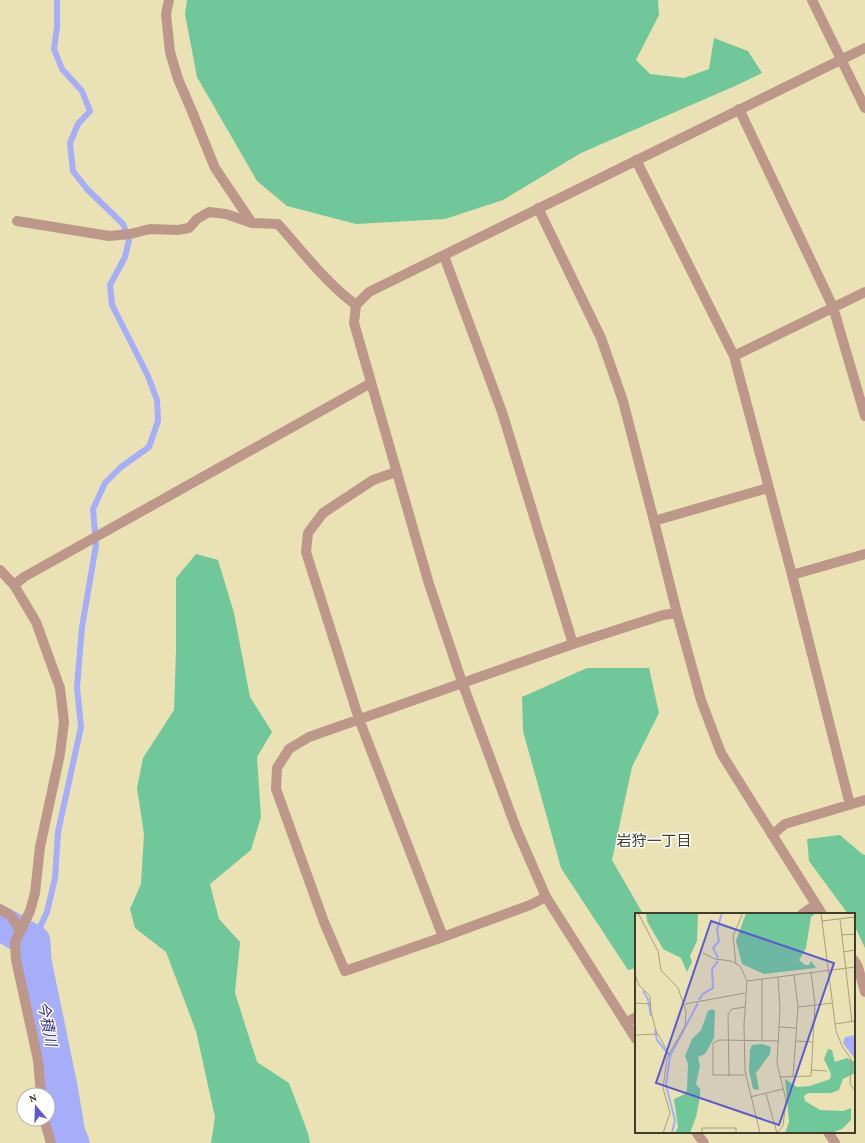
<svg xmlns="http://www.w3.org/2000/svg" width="865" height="1143" viewBox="0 0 865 1143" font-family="'Crimson Pro','Noto Sans JP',serif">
  <rect width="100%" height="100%" fill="#eae2b4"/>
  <path fill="#70c799" d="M187 0H658L659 15 636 60 650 74 684 78 709 69 714 38 748 51 762 73 735 86 581 153 503 200 445 219 356 224 287 206 257 181 197 77 185 14Z
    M196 554 218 560 234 613 250 697 272 732 257 757 261 817 251 850 210 884 219 919 240 942 235 993 257 1062 289 1083 308 1133 310 1143H211L215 1117 196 1031 166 952 135 928 130 909 141 884 144 834 137 788 143 758 174 710 176 650V578Z
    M587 668H649L659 713 632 767 612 860 643 914H636V968L628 970 561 868 523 731 522 697Z
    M840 835 862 854 865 855V948L854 925V914H848L809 861 807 839Z"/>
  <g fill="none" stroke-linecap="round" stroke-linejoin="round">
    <path stroke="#a6adf9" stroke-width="6" d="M33 942 47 912 55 878 58 832 81 727 77 687 82 627 96 545 93 509 105 483 121 467 149 447 158 421 157 400 148 376 112 305 110 285 125 257 129 240 123 224 87 189 73 171 70 143 78 124 90 111 82 91 62 69 54 49 57 27V0"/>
    <path stroke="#a6adf9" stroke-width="35" d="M0 923 33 942 34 961 60 1087 68 1134 72 1143"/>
    <path stroke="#bc978a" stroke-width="10" d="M169 0 166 14 170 52 178 79 191 109 215 168 252 223
      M812 0 865 108
      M739 109 833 307 865 416
      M636 160 734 356 792 575 850 805
      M538 208 601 338 623 401 654 521 677 613 701 700 721 753 822 914
      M17 221 109 236 130 234 150 229 178 230 189 228 197 219 209 212 226 214 252 223 278 224C303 252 326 283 356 305
      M444 256 502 412 573 644
      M734 356 865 292
      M396 472 373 480 323 513 308 533 306 552 359 719 443 937
      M654 521 768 488
      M0 570 14 585 36 622 60 688 64 722 60 754 40 847 35 893 30 911 15 942 16 960 38 1060 41 1095
      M792 575 865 554
      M14 585 24 577 371 383
      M772 835 785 824 865 800
      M546 897 530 905 443 937 345 971 324 922 276 789 277 768 289 749 309 737 573 644 663 615 677 613
      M0 909 11 916 20 930
      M802 914 815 905
      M854 960 858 967 865 992
      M626 1023 636 1017
      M44 1119 51 1143
      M828 1132 835 1143"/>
    <path stroke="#bc978a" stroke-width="10" d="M636 1039 546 897 516 828 462 682 429 584 354 323 356 305 369 292 865 48
      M696 1132 704 1143"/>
  </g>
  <g text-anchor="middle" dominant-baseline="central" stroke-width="3" stroke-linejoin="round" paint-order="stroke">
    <g font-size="15" fill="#403d2a" stroke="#fff">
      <text x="654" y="841">岩狩一丁目</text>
    </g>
    <g font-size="15" font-style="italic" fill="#332e84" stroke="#fff">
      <text transform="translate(47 1024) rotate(79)">今積川</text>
    </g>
  </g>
  <g transform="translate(635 913)">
    <rect width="220" height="220" fill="#eae2b4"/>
    <path d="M11 0H63L62 28 55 43 57 49 52 59 46 45 28 36 12 8ZM111 0H181L176 4 171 35 164 47 170 52H174L176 48 181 55 129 61 107 51 101 28ZM77 96 80 98 79 125 70 141 63 144 65 153 61 171 65 176V184L61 204 55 220H40L43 214 39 186 50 181 52 177 53 151 50 143 57 126 66 117 73 98ZM127 131 136 134 135 141 121 160 124 177 118 176 114 158 115 137 117 132ZM193 136 197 137 200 149 212 145 220 149V160L208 166 204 177 196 180H173L169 183 170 188 185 197 208 198 216 195V207L207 216 199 219 150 220 154 209 150 166 162 174 175 173 195 166 196 161 189 146Z" fill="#70c799"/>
    <path d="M220 122V146L208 130 210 124Z" fill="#a6adf9"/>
    <path fill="none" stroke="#a6adf9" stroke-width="2" d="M0 44V59M83 45 78 35 84 28 82 17 87 0M8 78 13 86 16 103M64 87 68 81 78 75 77 56 83 48M20 117 22 127 35 143 31 172 40 207 37 220M35 143 63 90"/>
    <path fill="none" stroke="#a6a07d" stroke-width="1" d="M3 0 23 38 26 57 43 75 51 98 50 113 32 145 28 175 35 200 28 220M186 0 201 118 207 133 216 146 215 171 220 178M205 6 217 109M187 8 220 4M206 22 220 21M208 39 220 37M68 40 80 46 96 48 105 53 112 68 109 112 110 158 125 220M101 51 98 23 108 0M0 62 4 72 15 83 16 99 22 121M112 68 220 54M0 90 15 91M50 91 110 80M163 94 198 90M200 111 220 108M144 114 162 115M0 122 23 121 34 141M127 127V66M161 128 178 129M176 157 192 158M110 162H78V130L84 127 143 128M94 163 93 101 97 96 110 94M145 164 176 163 180 92 176 59M158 164 163 94 159 62M131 181 142 220M115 184 148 176M67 220V215H101V220M142 220 148 213 151 187 142 150 145 95 143 64"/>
    <path fill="#5c5ad2" fill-opacity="0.15" stroke="#5c5ad2" stroke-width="2" d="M76 8 199 50 144 212 21 170Z"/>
    <rect width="220" height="220" fill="none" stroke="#403d2a" stroke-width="2"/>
  </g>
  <g transform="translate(36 1107) rotate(341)"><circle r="19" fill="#ffffff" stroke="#b3b1aa"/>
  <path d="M0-3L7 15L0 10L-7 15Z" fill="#5c5ad2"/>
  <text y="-6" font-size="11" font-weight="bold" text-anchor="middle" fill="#403d2a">N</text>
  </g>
</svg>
